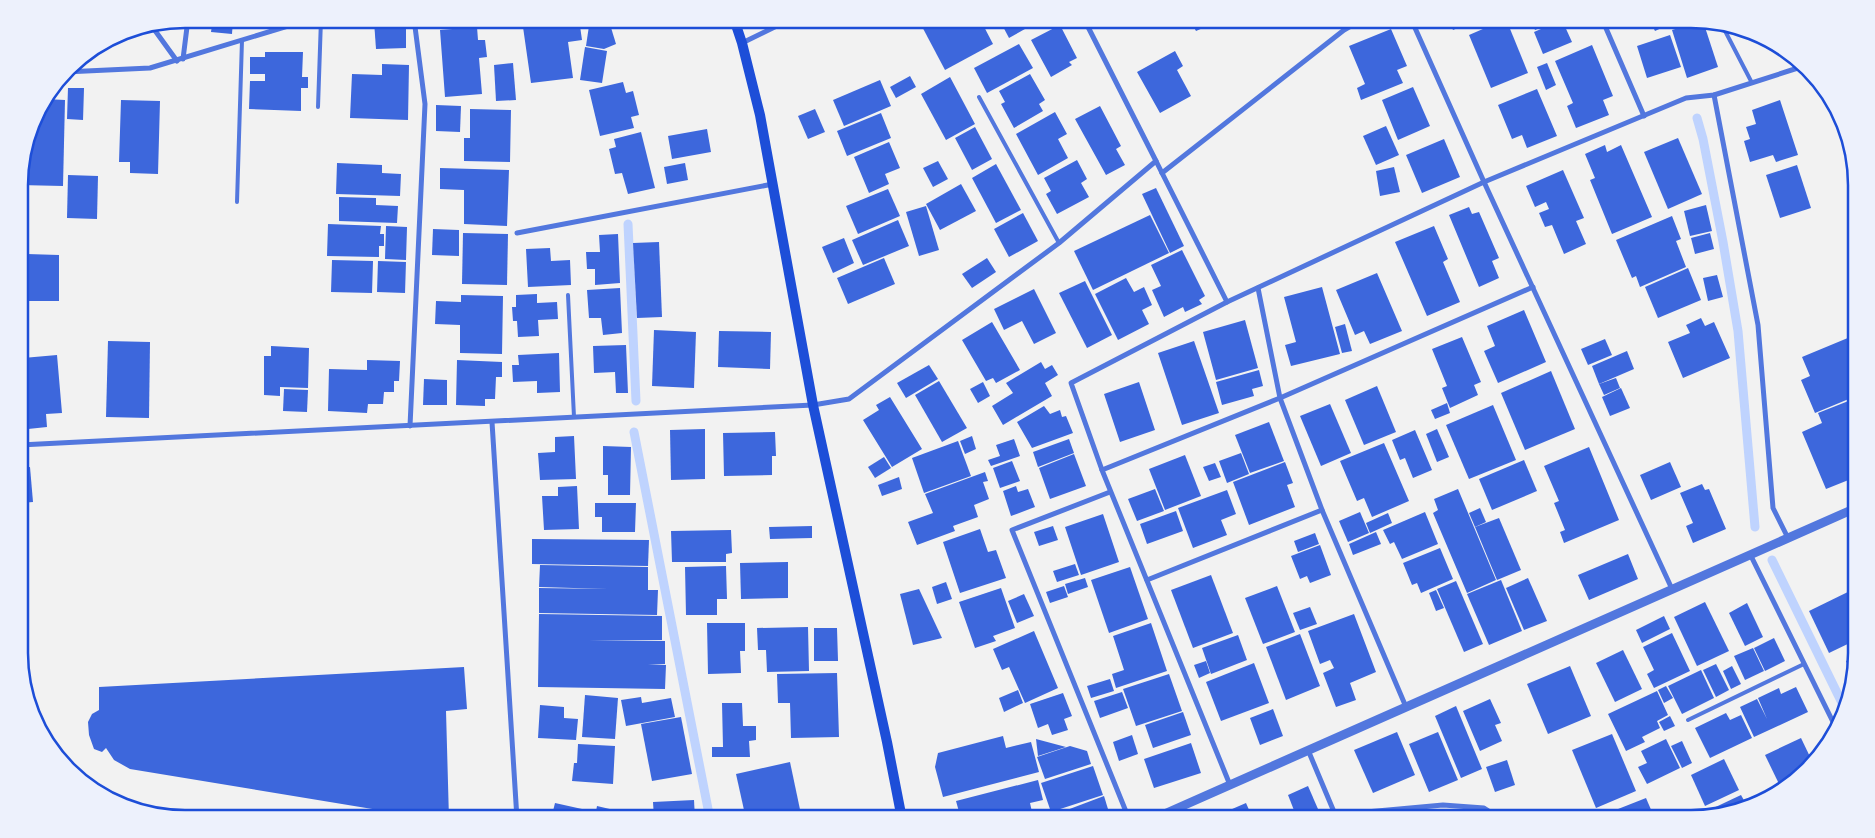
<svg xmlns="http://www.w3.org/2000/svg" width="1875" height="838" font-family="Helvetica,sans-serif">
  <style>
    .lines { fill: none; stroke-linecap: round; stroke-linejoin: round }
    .stream { stroke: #bfd3fe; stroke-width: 9 }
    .building { fill: #3d67dc }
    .path { stroke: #1d4ed8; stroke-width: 3 }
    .service { stroke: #5277de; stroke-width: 4 }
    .minor { stroke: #5277de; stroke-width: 5 }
    .tertiary { stroke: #5277de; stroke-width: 9 }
    .secondary { stroke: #1d4ed8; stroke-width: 10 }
    .rim { fill: none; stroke: #1d4ed8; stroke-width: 2.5 }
  </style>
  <rect width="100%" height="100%" fill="#f2f2f2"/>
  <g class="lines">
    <g class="stream">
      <polyline points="1697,118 1703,139 1723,242 1738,331 1755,527"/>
      <polyline points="628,224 636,401"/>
      <polyline points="634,432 710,819"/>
      <polyline points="1772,560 1845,709"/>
    </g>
  </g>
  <g class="building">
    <polygon points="213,19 233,20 232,34 211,32"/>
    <polygon points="532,19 579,19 582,40 568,42 573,78 531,83 522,20"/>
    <polygon points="590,19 609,21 616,44 604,49 586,46"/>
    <polygon points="918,19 980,19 993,44 945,70"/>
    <polygon points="999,19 1043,19 1009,38"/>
    <polygon points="1202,19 1209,19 1212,24 1196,31 1192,24"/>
    <polygon points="1315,19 1337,19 1320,28"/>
    <polygon points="1448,19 1479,19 1453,30"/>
    <polygon points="1506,19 1528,73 1491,88 1469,35"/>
    <polygon points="1530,19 1561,19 1535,30"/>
    <polygon points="1649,19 1681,19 1655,31"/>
    <polygon points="397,20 406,27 406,48 376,49 374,21"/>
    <polygon points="1562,20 1572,42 1543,54 1534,32"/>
    <polygon points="1701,21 1703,21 1718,67 1687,78 1672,30"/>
    <polygon points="1060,25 1077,58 1069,62 1072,65 1051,77 1031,40"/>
    <polygon points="477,27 478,40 485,40 487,57 479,58 482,94 445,97 440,30"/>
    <polygon points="1391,29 1407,66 1397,70 1403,83 1361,100 1357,88 1365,84 1349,46"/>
    <polygon points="1670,35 1681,67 1647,78 1637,46"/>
    <polygon points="1019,44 1033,68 987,93 974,68"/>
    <polygon points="1592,45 1613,96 1603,100 1609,115 1576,128 1567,106 1573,103 1555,61"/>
    <polygon points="585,47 607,51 602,83 580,80"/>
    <polygon points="1175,51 1183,66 1177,70 1191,96 1160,113 1137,72"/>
    <polygon points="265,52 303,52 302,77 308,77 308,88 301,88 301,111 249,109 250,81 265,81 265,74 250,74 250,57 265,57"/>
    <polygon points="513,63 516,100 496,101 494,65"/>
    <polygon points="1547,63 1556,85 1546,90 1537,67"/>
    <polygon points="382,64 409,65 408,120 350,118 352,74 382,75"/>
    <polygon points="1030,74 1045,100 1039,104 1043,111 1014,128 1001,104 1005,102 999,91"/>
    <polygon points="910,76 916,87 896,98 890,87"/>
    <polygon points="950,77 975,124 946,140 921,94"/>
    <polygon points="880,80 891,106 844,126 833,100"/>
    <polygon points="623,82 626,93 633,91 639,115 631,117 634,128 600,136 589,90"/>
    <polygon points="1413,87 1430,126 1398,140 1382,100"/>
    <polygon points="68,88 84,88 83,120 67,119"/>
    <polygon points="1537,89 1557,136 1527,148 1522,135 1512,139 1498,105"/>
    <polygon points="45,99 65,100 63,186 19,185 19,173 36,111"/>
    <polygon points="121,100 160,101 158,174 130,173 130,162 119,162"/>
    <polygon points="1780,100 1798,155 1776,162 1773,155 1750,162 1744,141 1750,139 1746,127 1756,124 1752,110"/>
    <polygon points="436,105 461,106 460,132 436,131"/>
    <polygon points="1100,106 1121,146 1116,149 1125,165 1106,175 1075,119"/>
    <polygon points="470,109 511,110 510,162 464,161 464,138 470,138"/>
    <polygon points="815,109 825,132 808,139 798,116"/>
    <polygon points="1055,112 1067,134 1058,139 1068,158 1038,175 1016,134"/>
    <polygon points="881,113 891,138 847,156 837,131"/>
    <polygon points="1386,126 1399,155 1376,165 1363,136"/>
    <polygon points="975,127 992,159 972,170 955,138"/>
    <polygon points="707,129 711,152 672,159 668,136"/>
    <polygon points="641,132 655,188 628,194 622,173 615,174 609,149 616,147 614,139"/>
    <polygon points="1678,138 1702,194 1668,209 1644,152"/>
    <polygon points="1444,139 1460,177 1422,193 1406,155"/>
    <polygon points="889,142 900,168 885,174 889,184 869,193 854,157"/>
    <polygon points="1605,145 1607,152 1621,145 1652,217 1612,234 1590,180 1595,178 1585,154"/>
    <polygon points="1077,160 1087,179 1081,183 1089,197 1057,214 1046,194 1051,191 1044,178"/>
    <polygon points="938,161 948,179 933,187 923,168"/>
    <polygon points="337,163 382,165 382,173 401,174 400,196 336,194"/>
    <polygon points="685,163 688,180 667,184 664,167"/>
    <polygon points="996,164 1021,210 996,223 972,178"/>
    <polygon points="1797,165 1811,208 1780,218 1766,175"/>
    <polygon points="1394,167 1400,192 1380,196 1376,171"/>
    <polygon points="440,168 509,170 507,226 464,224 464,190 440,189"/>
    <polygon points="1563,170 1584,218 1576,221 1586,244 1564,254 1552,225 1545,227 1539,213 1549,209 1546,202 1535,207 1526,186"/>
    <polygon points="68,175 98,176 97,219 67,218"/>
    <polygon points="961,184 976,211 940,230 926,204"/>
    <polygon points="1156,188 1184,246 1170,253 1142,194"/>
    <polygon points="888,189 900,216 858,234 846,206"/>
    <polygon points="339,197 376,198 376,205 398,206 397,223 339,221"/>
    <polygon points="1706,205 1712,231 1690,236 1684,211"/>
    <polygon points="926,206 939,250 919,256 906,212"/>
    <polygon points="1469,207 1472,214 1479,212 1499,258 1492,261 1499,278 1479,287 1449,215"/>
    <polygon points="1023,213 1038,241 1009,257 994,229"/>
    <polygon points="1150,215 1169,253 1093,290 1074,251"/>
    <polygon points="1672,216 1681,239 1676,241 1686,267 1640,287 1636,276 1632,278 1616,240"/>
    <polygon points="898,220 909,246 863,265 852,240"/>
    <polygon points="328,224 381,226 380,234 384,234 384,246 379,246 379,257 327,256"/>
    <polygon points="386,226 407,227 406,260 385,259"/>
    <polygon points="1434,226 1448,259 1443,262 1460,302 1427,316 1395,242"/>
    <polygon points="433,229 459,230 459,256 432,255"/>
    <polygon points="463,233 508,234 507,285 462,284"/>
    <polygon points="1710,233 1714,249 1695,254 1691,238"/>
    <polygon points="618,234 620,283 595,285 595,269 587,269 586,252 600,252 599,235"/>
    <polygon points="844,238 854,263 833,273 822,247"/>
    <polygon points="659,242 662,317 637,318 633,243"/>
    <polygon points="550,248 551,261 570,260 571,285 528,287 526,249"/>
    <polygon points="1182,250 1205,296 1199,300 1202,304 1185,312 1183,307 1164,317 1152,290 1161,286 1151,265"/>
    <polygon points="27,254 59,255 59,301 25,301"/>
    <polygon points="884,258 895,284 848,304 837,278"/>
    <polygon points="987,258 996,272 972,288 962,274"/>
    <polygon points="332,260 373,261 372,293 331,292"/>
    <polygon points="378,261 406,262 405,293 377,292"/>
    <polygon points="1688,268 1701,300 1658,318 1645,287"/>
    <polygon points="1377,273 1402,331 1370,344 1364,331 1355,335 1336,290"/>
    <polygon points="1717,275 1723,297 1708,301 1703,278"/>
    <polygon points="1126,278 1134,292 1144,287 1152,305 1142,310 1149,324 1118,340 1095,294"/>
    <polygon points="1085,281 1112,335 1087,348 1059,293"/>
    <polygon points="1322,287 1340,354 1291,366 1285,345 1296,342 1284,297"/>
    <polygon points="620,288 622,333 603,335 601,318 589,318 587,290"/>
    <polygon points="1034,289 1056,333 1034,344 1022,321 1004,330 994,309"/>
    <polygon points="537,294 537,303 557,302 558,319 538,320 539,336 518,337 517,321 513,321 512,307 516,307 516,295"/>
    <polygon points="461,295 503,296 502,354 460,353 460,325 435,324 436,301 461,302"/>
    <polygon points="1524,310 1546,362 1498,383 1484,351 1495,346 1487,326"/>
    <polygon points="1701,318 1705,326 1714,322 1730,358 1683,378 1668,342 1690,333 1686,325"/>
    <polygon points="1245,320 1258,368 1216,380 1203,332"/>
    <polygon points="992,322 1020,370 996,383 993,378 986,381 962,340"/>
    <polygon points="1345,324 1352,351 1342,353 1335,327"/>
    <polygon points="654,330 696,332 694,388 652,386"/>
    <polygon points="719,331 771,332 770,369 718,367"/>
    <polygon points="1855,335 1856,396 1815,413 1801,380 1810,376 1802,357"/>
    <polygon points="1462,337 1481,382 1474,385 1478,395 1450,408 1442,388 1447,386 1432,349"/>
    <polygon points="1605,339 1612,355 1588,365 1581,349"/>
    <polygon points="108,341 150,342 149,418 106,417"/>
    <polygon points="1194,341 1219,413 1182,425 1158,353"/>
    <polygon points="626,345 628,393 616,393 615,372 594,373 593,346"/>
    <polygon points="271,346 309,348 308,388 280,387 280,396 264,395 264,356 271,356"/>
    <polygon points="1627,351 1634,369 1599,384 1592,366"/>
    <polygon points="559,353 560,392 537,393 537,381 513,382 512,365 519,365 518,355"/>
    <polygon points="57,355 62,413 46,414 47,427 28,429 23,358"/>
    <polygon points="367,360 400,361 399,381 394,381 394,392 384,392 383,404 368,404 367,413 328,411 329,369 367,370"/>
    <polygon points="457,360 502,362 502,377 496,377 495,399 485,399 485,406 456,405"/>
    <polygon points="1041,362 1045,369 1052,365 1058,375 1045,383 1052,396 1003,425 992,406 1013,393 1006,383"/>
    <polygon points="929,365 938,379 906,398 897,383"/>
    <polygon points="1259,370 1263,386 1252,389 1254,396 1222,405 1216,382"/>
    <polygon points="1551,371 1575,429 1525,450 1501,393"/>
    <polygon points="1616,378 1620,388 1604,395 1599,384"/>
    <polygon points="424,379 447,380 447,405 423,405"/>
    <polygon points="939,381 967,428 942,442 915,395"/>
    <polygon points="983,382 990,396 978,403 970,389"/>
    <polygon points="1139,382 1155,430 1120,442 1104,394"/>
    <polygon points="1377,386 1396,432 1364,445 1345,400"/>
    <polygon points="1621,388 1630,408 1610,416 1602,397"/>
    <polygon points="284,389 308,390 307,412 283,411"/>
    <polygon points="890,397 922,449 892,467 863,420 879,410 876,405"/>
    <polygon points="1856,398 1856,477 1826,489 1802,432 1822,423 1818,413"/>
    <polygon points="1447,403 1450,413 1435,419 1431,410"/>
    <polygon points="1330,404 1351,453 1321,466 1300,416"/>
    <polygon points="1493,405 1516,460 1469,479 1446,425"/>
    <polygon points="1044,406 1050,414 1060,410 1062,417 1066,416 1073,433 1032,448 1017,422"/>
    <polygon points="1269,422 1284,461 1250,473 1235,435"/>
    <polygon points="705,429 705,479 671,480 670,430"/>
    <polygon points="1437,429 1449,457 1437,462 1426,434"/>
    <polygon points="1415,430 1432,470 1413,478 1405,458 1400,460 1392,440"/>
    <polygon points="775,432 776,456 772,456 772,475 724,476 723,433"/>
    <polygon points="574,436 576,479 540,480 538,453 555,452 555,437"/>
    <polygon points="972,436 976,449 965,454 960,441"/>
    <polygon points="1014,439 1020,456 991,466 988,460 1000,456 996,445"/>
    <polygon points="1069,439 1074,453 1038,467 1033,452"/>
    <polygon points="958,441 971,476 924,493 912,458"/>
    <polygon points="1384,443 1409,501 1372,517 1364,498 1357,501 1340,461"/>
    <polygon points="603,446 631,447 630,495 608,495 608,475 603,475"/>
    <polygon points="1589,447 1619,520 1564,543 1560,532 1565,530 1554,503 1559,501 1544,466"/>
    <polygon points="1241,453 1249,474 1227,483 1219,461"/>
    <polygon points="1074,454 1086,486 1050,499 1039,468"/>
    <polygon points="1185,455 1201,496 1165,510 1149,469"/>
    <polygon points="884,457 891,468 875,478 868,467"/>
    <polygon points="1524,460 1537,491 1492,510 1479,479"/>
    <polygon points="1012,461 1020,481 1000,488 993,468"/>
    <polygon points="1285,462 1293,483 1287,485 1295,507 1249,525 1233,482"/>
    <polygon points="1670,462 1681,487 1651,500 1640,475"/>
    <polygon points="1215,463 1221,477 1209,481 1203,467"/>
    <polygon points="30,467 33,502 20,503 20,468"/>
    <polygon points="985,472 988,481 983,482 989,499 974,505 978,517 953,526 955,531 917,545 908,522 933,513 925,494"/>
    <polygon points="899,477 902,489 882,496 878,485"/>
    <polygon points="1702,484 1705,490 1709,489 1726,529 1693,543 1686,526 1693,523 1680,493"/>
    <polygon points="577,486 579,529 544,530 542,496 558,496 558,487"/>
    <polygon points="1016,486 1018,492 1028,489 1035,507 1011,516 1003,491"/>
    <polygon points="1155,489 1164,511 1137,521 1128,499"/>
    <polygon points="1458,489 1496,580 1467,593 1433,513 1438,510 1434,499"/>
    <polygon points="1227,490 1236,514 1221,520 1227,535 1193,548 1178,508"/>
    <polygon points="595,503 636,503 635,532 602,532 602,517 595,517"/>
    <polygon points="1480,508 1486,522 1475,527 1469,513"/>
    <polygon points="1176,511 1183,531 1147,544 1140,524"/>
    <polygon points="1360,512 1369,533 1348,542 1339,521"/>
    <polygon points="1425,512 1438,544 1402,559 1394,542 1390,544 1383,530"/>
    <polygon points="1388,513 1392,523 1370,533 1366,523"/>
    <polygon points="1103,514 1119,562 1081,575 1065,527"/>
    <polygon points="1499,518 1521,570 1497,580 1475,527"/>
    <polygon points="812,526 812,538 770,539 769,527"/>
    <polygon points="1053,526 1058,540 1039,546 1034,532"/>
    <polygon points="980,529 988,552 996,550 1006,578 960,593 943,542"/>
    <polygon points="731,530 732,553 726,554 726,562 672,562 671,531"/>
    <polygon points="1376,532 1381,544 1353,555 1349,544"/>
    <polygon points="1315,533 1319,544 1298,552 1294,541"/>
    <polygon points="532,539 649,540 648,566 532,564"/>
    <polygon points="1320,545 1331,575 1310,583 1307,576 1300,579 1291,556"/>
    <polygon points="1440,548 1453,579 1421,593 1417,583 1412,585 1403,563"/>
    <polygon points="1628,554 1638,579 1589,600 1578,575"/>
    <polygon points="788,562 788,598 741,599 740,563"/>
    <polygon points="1075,564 1079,575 1057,582 1053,571"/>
    <polygon points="540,565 648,567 648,590 658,590 657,615 539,613 539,588 608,589 539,587"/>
    <polygon points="726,566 727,599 717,599 717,615 686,615 685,567"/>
    <polygon points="1130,567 1148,619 1109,633 1091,580"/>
    <polygon points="1211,575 1233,633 1193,648 1171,590"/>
    <polygon points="1085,578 1088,587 1068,594 1065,584"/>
    <polygon points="1528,578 1547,621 1524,630 1506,588"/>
    <polygon points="1501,580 1522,631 1489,645 1467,594"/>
    <polygon points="1456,581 1483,644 1464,652 1437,589"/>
    <polygon points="946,582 952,599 937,604 932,587"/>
    <polygon points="1064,586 1068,597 1050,603 1046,592"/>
    <polygon points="1277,586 1295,632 1263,644 1245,598"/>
    <polygon points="1001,588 1015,628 993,636 996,641 975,648 959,602"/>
    <polygon points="1856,588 1856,640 1829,653 1809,611"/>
    <polygon points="919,589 942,638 913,645 900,594"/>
    <polygon points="1436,590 1444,608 1436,611 1429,593"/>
    <polygon points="1024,594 1034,616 1017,623 1008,601"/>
    <polygon points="1705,602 1729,651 1697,666 1674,617"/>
    <polygon points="1747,603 1763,637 1745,646 1729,613"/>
    <polygon points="1310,607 1317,624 1300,630 1293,613"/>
    <polygon points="539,614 662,616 662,640 589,640 665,641 665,664 648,664 666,665 665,689 538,687"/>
    <polygon points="1354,614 1376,672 1350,683 1356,700 1336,707 1323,673 1334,668 1330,660 1320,664 1308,631"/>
    <polygon points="1664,616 1670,629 1642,643 1636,630"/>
    <polygon points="707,623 745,623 745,651 740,651 741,673 708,674"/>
    <polygon points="1151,623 1167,671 1116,688 1112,674 1124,670 1113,636"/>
    <polygon points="808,627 809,671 767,672 766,650 758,650 757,628"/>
    <polygon points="814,628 837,628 838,661 814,661"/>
    <polygon points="1034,631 1058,688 1025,703 1009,667 1002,670 993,649"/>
    <polygon points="1672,633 1690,671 1654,688 1647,674 1654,670 1643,647"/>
    <polygon points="1300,634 1320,686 1286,700 1266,647"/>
    <polygon points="1238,635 1247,660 1211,674 1202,648"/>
    <polygon points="1774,638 1785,661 1765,671 1754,648"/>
    <polygon points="1753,648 1764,671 1745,680 1734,656"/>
    <polygon points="1623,650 1642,689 1615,702 1596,663"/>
    <polygon points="1856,656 1852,674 1846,661"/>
    <polygon points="1206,661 1210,673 1199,678 1194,665"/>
    <polygon points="1254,663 1269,703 1221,721 1206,682"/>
    <polygon points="1716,664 1729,690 1716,697 1703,670"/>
    <polygon points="1570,666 1591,716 1548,734 1527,684"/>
    <polygon points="1732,666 1741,684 1731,689 1723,671"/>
    <polygon points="464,667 467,709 446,711 449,819 433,819 130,769 114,760 106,748 102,752 94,749 89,735 88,722 92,714 99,710 99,687"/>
    <polygon points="1701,670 1714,698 1682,714 1668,686"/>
    <polygon points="837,673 839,737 791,738 790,703 778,703 777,674"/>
    <polygon points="1169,674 1182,711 1136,726 1123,689"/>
    <polygon points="1110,679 1114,691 1091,698 1087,686"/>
    <polygon points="1666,686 1673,698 1664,703 1658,690"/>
    <polygon points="1796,687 1808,712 1754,737 1740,707 1757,699 1767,719 1758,698 1779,688 1781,694"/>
    <polygon points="1018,690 1023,703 1004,712 999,698"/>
    <polygon points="1657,691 1668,715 1657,721 1660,728 1642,737 1645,742 1626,751 1608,714"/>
    <polygon points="1122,692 1128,708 1100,718 1094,701"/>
    <polygon points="1063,693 1072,716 1064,719 1068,730 1052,735 1048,724 1038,728 1030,704"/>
    <polygon points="585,695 618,698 615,739 582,737"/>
    <polygon points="641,697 642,703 671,698 675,717 626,726 621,700"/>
    <polygon points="1490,699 1501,723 1495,725 1502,741 1480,751 1463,711"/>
    <polygon points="722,703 742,703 743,726 756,726 756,740 749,741 750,757 712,757 712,747 723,747"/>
    <polygon points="540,705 564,707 564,718 578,719 576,740 538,738"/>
    <polygon points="1456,706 1482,769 1461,778 1435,716"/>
    <polygon points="1273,709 1283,736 1260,745 1250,718"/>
    <polygon points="1183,712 1191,735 1153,748 1145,725"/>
    <polygon points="1726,713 1730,720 1741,715 1752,738 1710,758 1695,728"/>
    <polygon points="1670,716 1675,726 1664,731 1659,722"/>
    <polygon points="681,717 692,774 652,781 641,724"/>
    <polygon points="1397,732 1415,775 1373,793 1354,750"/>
    <polygon points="1438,732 1458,780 1429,792 1409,744"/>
    <polygon points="1612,734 1636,791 1596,808 1572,750"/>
    <polygon points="1132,735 1138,754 1119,761 1113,742"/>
    <polygon points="1003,736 1006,748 1031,742 1039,772 943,797 935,767 938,753"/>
    <polygon points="1801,738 1813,763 1792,783 1781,788 1765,755"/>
    <polygon points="1036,739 1066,747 1038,756"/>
    <polygon points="1666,739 1680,768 1647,784 1638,767 1647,763 1641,751"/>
    <polygon points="1682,741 1692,763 1682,768 1671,746"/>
    <polygon points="1191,743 1201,773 1154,788 1144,759"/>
    <polygon points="578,744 615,746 613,784 572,781 574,763 577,763"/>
    <polygon points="1070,746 1087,751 1091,764 1045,779 1037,757"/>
    <polygon points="1724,759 1739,790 1705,806 1691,775"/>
    <polygon points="1507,760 1515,785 1495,792 1486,767"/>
    <polygon points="790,762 802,819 746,819 736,774"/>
    <polygon points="1093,766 1103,795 1051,812 1041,783"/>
    <polygon points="1038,780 1043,800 1030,803 1032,812 1004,819 961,819 956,801"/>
    <polygon points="1308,786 1318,809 1297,818 1288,795"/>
    <polygon points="1741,795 1746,804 1707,817 1705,812"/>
    <polygon points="1104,796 1108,809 1105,817 1101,819 1053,819 1051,816"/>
    <polygon points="1646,798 1655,819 1617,819 1613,811"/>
    <polygon points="694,800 695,819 654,819 653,802"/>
    <polygon points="555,803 582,809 580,819 551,819"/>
    <polygon points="1246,803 1253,819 1209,819"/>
    <polygon points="597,806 614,810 611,819 595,817"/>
  </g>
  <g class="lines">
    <polyline class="path" points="1811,83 1818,81"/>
    <g class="service">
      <polyline points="1722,25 1752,83"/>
      <polyline points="979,97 1059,243"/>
      <polyline points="318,107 321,19"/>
      <polyline points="237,202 242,40"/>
      <polyline points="568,295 574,417"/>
      <polyline points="1688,720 1804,664"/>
    </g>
    <g class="minor">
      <polyline points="1084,19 1156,161"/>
      <polyline points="1411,19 1484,182 1672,589"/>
      <polyline points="1602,19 1644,116"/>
      <polyline points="151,25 177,61"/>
      <polyline points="742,43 791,19"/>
      <polyline points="183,59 188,19"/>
      <polyline points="65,72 150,68 311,19"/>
      <polyline points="1714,95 1758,325 1773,508 1788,538"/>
      <polyline points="1162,173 1344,30 1363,19"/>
      <polyline points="517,233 773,184"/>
      <polyline points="1258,288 1280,398 1322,510 1406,707"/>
      <polyline points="492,422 517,819"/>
      <polyline points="410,426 425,104 414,19"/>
      <polyline points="20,445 813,405 849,399 1059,243 1156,161 1227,302 1484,182 1686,98 1714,95 1801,67"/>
      <polyline points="1102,470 1071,383 1227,302"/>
      <polyline points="1110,492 1012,530 1129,819"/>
      <polyline points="1750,554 1837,730"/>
      <polyline points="1147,580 1322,510"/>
      <polyline points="1308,750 1337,819"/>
      <polyline points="1230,785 1102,470 1280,398 1533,287"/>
      <polyline points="1334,819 1366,812 1443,805 1484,808 1501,819"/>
    </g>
    <polyline class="tertiary" points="1153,819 1856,508"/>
    <polyline class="secondary" points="734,19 742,43 760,115 813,405 887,742 902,819"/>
  </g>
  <path d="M0 0H1875V838H0ZM185 28H1691A157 157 0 0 1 1848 185V653A157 157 0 0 1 1691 810H185A157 157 0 0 1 28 653V185A157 157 0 0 1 185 28Z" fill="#edf1fc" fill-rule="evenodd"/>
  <path class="rim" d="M185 28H1691A157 157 0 0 1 1848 185V653A157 157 0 0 1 1691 810H185A157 157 0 0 1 28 653V185A157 157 0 0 1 185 28Z"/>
</svg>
